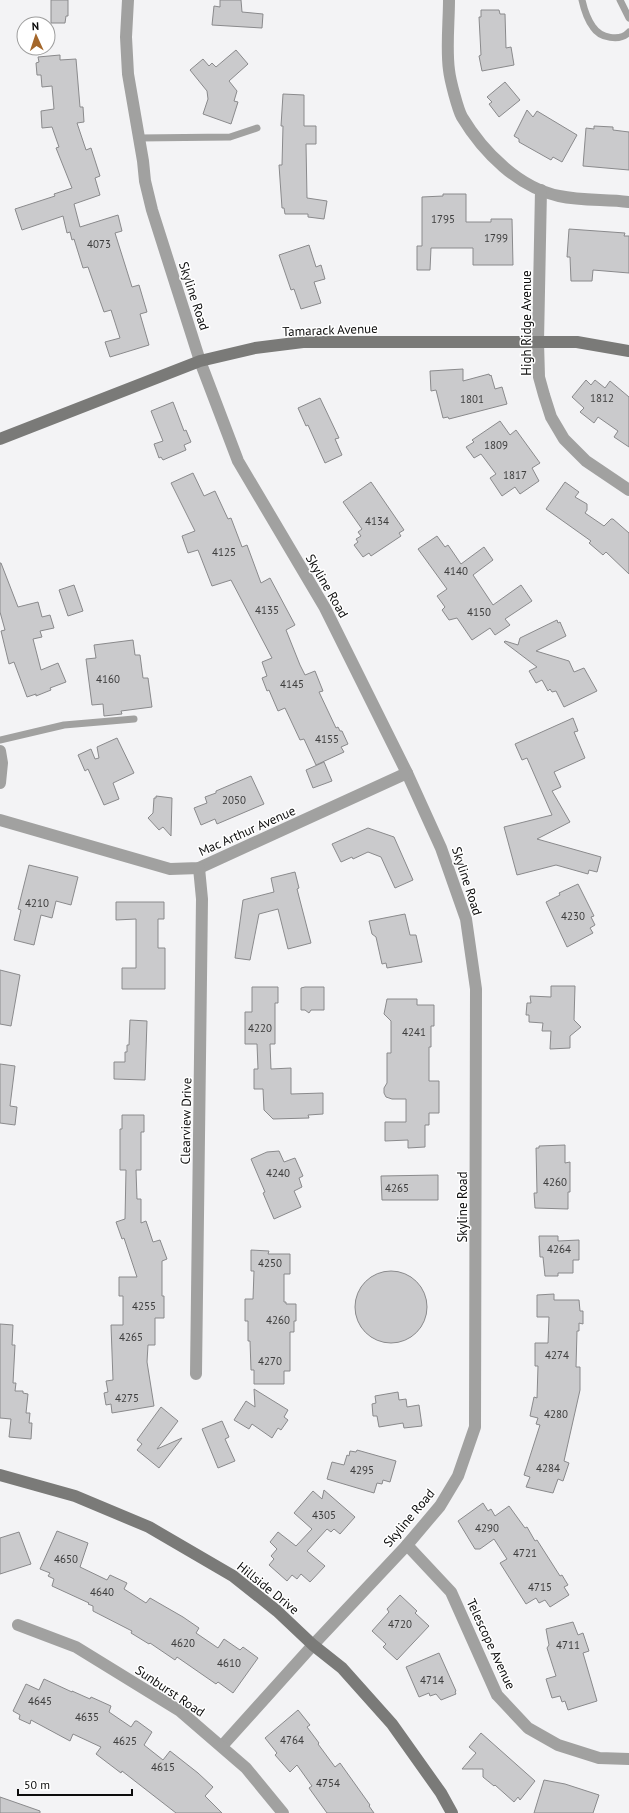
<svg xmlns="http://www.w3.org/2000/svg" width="629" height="1813" font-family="'PT Sans',sans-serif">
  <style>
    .building { fill: #cacacc; stroke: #8a8a8c }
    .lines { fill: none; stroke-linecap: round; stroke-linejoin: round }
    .lane { stroke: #a1a1a0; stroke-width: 7 }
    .street { stroke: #a1a1a0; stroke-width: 12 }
    .secondary { stroke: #7a7a78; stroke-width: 12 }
    .labels { text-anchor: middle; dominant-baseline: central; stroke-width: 3; stroke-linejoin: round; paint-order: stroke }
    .number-label { font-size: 11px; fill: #3c3c3c }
    .street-label { font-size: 13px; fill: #0c0c0c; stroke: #fff }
  </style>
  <rect width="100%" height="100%" fill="#f3f3f5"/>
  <g class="building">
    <polygon points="51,0 68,0 68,16 66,16 65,23 51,23"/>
    <polygon points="220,0 241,0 242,12 263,14 262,28 212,25 214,6 220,7"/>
    <polygon points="481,10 499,10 500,14 505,14 506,48 511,47 514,65 482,71 479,56 481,55 479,17 481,17"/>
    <polygon points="236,50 248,64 229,81 237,91 234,101 238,102 231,124 203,114 208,99 207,91 190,70 203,59 209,66 212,63 216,67"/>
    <polygon points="60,55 60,60 76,59 80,107 83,107 84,122 77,123 86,150 91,148 100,176 95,178 100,195 74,204 80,227 118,215 122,231 115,233 132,287 139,285 147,312 140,314 149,345 110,357 105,342 120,338 111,310 104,312 88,267 83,268 74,239 72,240 70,232 67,233 63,216 22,230 15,209 55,196 54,194 72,188 56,148 59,147 52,127 42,128 41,111 54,109 52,86 42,87 41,75 37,75 36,63 39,62 38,57"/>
    <polygon points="505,82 520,100 499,117 489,104 492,102 487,97"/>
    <polygon points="283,94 304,95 304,126 316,126 316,144 306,144 307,198 327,201 324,219 308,217 308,214 285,214 284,208 282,208 279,165 282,165 283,126 281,126"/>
    <polygon points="527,110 533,117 537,111 577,135 562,162 553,157 551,160 519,142 519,139 514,136"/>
    <polygon points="594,126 613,127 613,130 629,132 629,170 583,166 586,128 594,129"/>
    <polygon points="443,194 466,194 466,222 491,222 491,219 512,219 513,265 473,265 473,248 431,248 430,270 417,270 417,246 422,246 422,197 443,196"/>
    <polygon points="569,229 625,233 624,236 629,236 629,273 593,270 592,281 571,281 570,257 567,257"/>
    <polygon points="309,245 316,267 321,265 325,279 314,282 321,303 301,309 294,289 291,290 279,255"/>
    <polygon points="463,369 463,381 489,374 490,376 491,375 495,389 502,387 507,404 449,419 448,417 443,418 436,390 431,391 430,371"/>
    <polygon points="586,380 591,385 595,380 605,388 610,381 629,397 629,447 614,437 618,431 598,417 594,423 580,412 584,408 572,397"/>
    <polygon points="320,398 339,438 335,439 342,455 325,463 308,425 306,426 298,408"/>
    <polygon points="173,402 184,431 186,430 191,442 184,445 186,450 163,460 161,457 159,458 154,444 163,441 151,411"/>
    <polygon points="500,421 510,435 516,430 540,463 532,468 539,481 520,494 515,487 502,496 490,478 496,474 481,454 474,458 466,447 474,442 472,440"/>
    <polygon points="193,473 204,496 215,491 228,519 231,518 242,547 247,545 261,583 270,578 295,625 286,630 300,665 305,675 315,671 323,691 319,692 336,728 338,727 340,731 342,731 348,744 341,747 344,752 316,765 304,739 300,740 285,708 278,711 269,690 267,691 262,678 267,676 262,662 272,658 231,580 212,586 198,550 188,553 182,536 195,531 171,483"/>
    <polygon points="371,482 404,530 399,533 401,536 371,556 369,553 363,557 354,545 358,542 356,539 361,536 358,532 362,529 343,502"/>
    <polygon points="565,482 579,492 575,497 587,504 587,510 585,513 604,526 611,519 613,519 629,533 629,574 606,552 603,555 589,543 591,541 546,509"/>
    <polygon points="437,536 445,547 448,545 461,564 484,547 493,560 473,575 493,605 521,585 532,601 505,619 510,625 495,635 490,628 472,640 457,618 449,620 442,610 445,607 437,596 447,589 418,549"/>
    <polygon points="0,563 1,563 18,607 38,602 42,617 50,615 54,628 40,631 42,637 33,639 41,670 58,663 66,682 50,688 51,690 36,696 36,694 27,697 14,662 9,664 1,631 5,630 0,612"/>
    <polygon points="74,585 83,611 68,616 59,590"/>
    <polygon points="557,620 558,623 560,622 566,636 536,651 569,661 574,672 584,668 597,691 564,707 556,691 552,692 550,689 548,691 542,680 536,683 529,671 537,667 504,642 505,641 518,645 520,638"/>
    <polygon points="133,640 135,655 140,655 143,678 148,678 152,707 121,711 122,714 104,716 103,704 92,705 86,659 96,658 94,645"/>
    <polygon points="573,718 578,731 574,732 585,758 554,772 561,787 552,791 570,822 537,839 601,857 597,872 589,870 588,874 556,865 517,875 504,827 552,815 527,758 522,760 515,744"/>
    <polygon points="117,738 134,773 113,783 119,799 104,805 88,769 85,771 78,755 91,749 95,759 99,758 97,747"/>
    <polygon points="324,762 332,781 313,788 306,770"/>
    <polygon points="251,776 264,804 217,824 215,819 201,825 194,808 207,803 205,797 216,793 216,791"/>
    <polygon points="156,796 172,798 171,836 163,827 159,830 148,818 153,813 154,798 156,798"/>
    <polygon points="368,828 394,837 413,880 395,888 381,857 368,852 353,859 352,857 341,862 332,844"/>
    <polygon points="29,865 78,877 71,905 56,901 52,918 41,915 34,945 14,940 21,910 18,909"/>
    <polygon points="295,872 299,888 297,889 311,943 288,949 278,909 259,914 250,960 235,958 243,900 274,892 271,878"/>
    <polygon points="578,884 594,916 591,917 595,925 590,928 593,933 567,947 546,902 560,895 559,893"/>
    <polygon points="116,902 164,902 164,919 158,919 158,948 165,948 165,989 122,989 122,968 136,968 136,919 116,920"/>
    <polygon points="405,914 410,935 416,935 422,962 387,968 386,963 382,964 376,937 372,934 369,921"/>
    <polygon points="0,970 20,975 11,1026 0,1024"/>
    <polygon points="551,986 575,986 574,1020 581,1027 570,1036 570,1048 550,1049 551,1031 542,1031 543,1023 529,1022 529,1015 526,1015 527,1003 531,1003 530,996 551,997"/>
    <polygon points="252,987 278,987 278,1003 275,1003 275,1044 270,1044 271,1069 291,1068 291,1094 323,1093 323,1114 308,1115 309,1118 273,1119 264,1110 263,1089 254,1089 254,1069 258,1069 257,1044 245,1044 245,1012 252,1012"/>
    <polygon points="305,987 324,987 324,1010 311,1010 309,1013 305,1010 301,1010 301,988"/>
    <polygon points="387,999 417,999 417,1005 434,1005 434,1026 431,1026 431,1047 429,1047 429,1081 439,1081 439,1113 429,1113 429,1125 425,1125 425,1147 408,1148 408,1140 385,1141 385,1122 406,1122 406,1099 392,1099 386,1097 384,1093 384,1088 387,1083 387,1053 391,1053 391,1021 384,1014"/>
    <polygon points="130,1020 147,1021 145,1080 114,1079 114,1062 125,1062 125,1052 127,1052 127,1045 129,1045"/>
    <polygon points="0,1064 15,1066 10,1106 17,1107 15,1125 0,1123"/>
    <polygon points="122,1115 144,1115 144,1132 141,1132 141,1170 136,1170 137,1199 141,1199 141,1223 146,1221 153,1242 160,1240 167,1259 162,1261 162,1296 164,1296 164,1318 155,1318 155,1345 148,1345 147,1362 154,1406 112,1413 111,1404 106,1405 104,1393 108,1392 106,1381 113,1380 111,1325 123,1325 123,1296 119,1296 119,1277 137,1277 124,1238 122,1239 116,1222 125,1219 126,1170 120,1170 120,1129 122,1129"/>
    <polygon points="565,1145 565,1163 570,1162 570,1192 568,1192 568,1209 535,1208 534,1193 537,1193 536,1148 539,1148 539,1146"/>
    <polygon points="279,1151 284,1162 295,1158 303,1176 299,1178 302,1187 294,1191 301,1207 274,1219 263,1193 265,1192 251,1159 267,1152"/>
    <polygon points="438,1175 438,1200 382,1200 381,1176"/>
    <polygon points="539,1236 558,1236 558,1241 579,1240 579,1260 573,1260 573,1273 558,1273 558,1276 545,1276 543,1257 540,1257"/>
    <polygon points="251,1250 269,1251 268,1254 290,1254 290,1274 284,1274 284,1302 286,1302 286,1304 296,1304 296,1321 294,1321 294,1332 290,1332 290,1371 284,1371 284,1384 254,1384 254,1370 251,1370 250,1341 248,1341 248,1321 245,1321 245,1299 253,1299 254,1271 251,1271"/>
    <circle cx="391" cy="1307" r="36"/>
    <polygon points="554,1294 554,1300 579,1300 580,1311 583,1311 583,1324 579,1323 579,1331 577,1331 576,1367 580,1367 580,1390 564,1461 569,1463 563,1481 558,1479 553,1493 526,1487 530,1477 524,1475 540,1425 536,1424 538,1418 530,1416 534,1397 537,1398 538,1366 535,1366 535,1343 548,1343 549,1317 537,1317 537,1295"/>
    <polygon points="0,1324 13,1325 12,1345 15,1345 13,1383 16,1383 15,1391 23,1391 23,1393 28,1394 26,1413 30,1413 29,1423 32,1423 31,1439 9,1437 11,1419 0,1418"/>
    <polygon points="254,1389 288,1410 284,1417 288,1420 281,1430 278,1428 272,1438 252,1424 249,1429 234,1420 246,1401 255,1407"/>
    <polygon points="398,1392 399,1400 406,1399 407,1407 419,1405 422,1426 404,1428 403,1423 379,1427 377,1416 373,1416 372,1404 376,1403 375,1396"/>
    <polygon points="161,1407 178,1421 157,1449 182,1438 159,1468 137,1450 142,1444 137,1440"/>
    <polygon points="222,1421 229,1437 225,1439 235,1461 218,1468 202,1429"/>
    <polygon points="357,1450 396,1461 390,1482 383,1480 382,1484 377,1483 374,1493 327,1479 332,1462 344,1465 347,1455 349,1456 350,1451 356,1452"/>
    <polygon points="324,1490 355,1517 340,1534 334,1529 331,1532 327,1529 307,1551 325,1566 310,1582 301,1574 297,1579 292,1575 287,1581 269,1565 274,1559 271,1556 277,1549 270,1542 278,1532 296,1546 312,1529 294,1513 313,1491 322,1499"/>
    <polygon points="483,1503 488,1511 491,1509 495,1516 509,1506 525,1528 527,1527 535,1541 537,1540 560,1576 562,1575 568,1585 564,1587 569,1595 550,1607 545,1600 539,1603 536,1598 526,1604 500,1563 507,1559 494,1539 480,1549 475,1549 458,1521"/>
    <polygon points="57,1531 88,1543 80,1567 107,1580 110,1575 127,1583 124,1589 146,1603 150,1598 183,1617 199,1628 196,1633 218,1648 224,1639 240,1650 243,1647 258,1658 233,1693 218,1682 216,1684 177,1657 175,1660 150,1643 149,1644 131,1633 132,1631 93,1611 93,1606 88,1604 89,1603 52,1586 54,1579 48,1576 50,1573 40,1569"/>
    <polygon points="19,1532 31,1564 0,1574 0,1538"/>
    <polygon points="400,1595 417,1611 415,1613 429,1626 397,1660 383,1647 386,1644 372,1631 389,1612 387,1609"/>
    <polygon points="573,1622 578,1635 583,1633 589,1651 583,1653 597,1701 568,1710 565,1701 562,1702 560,1696 552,1698 546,1679 556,1676 547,1648 549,1645 546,1629"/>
    <polygon points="439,1653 456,1691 455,1692 456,1694 441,1700 436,1694 430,1696 429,1693 419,1697 406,1667"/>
    <polygon points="44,1679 72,1692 72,1691 90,1699 91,1697 111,1706 109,1712 131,1727 135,1721 137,1721 152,1732 144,1745 163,1760 170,1751 198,1773 213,1787 205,1796 222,1813 176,1813 122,1771 121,1773 96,1754 101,1747 73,1734 70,1741 31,1720 30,1724 19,1719 20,1715 13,1711 26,1684 39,1690"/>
    <polygon points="298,1710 310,1725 307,1727 319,1743 318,1744 335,1767 340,1763 370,1805 369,1806 374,1813 327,1813 309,1788 312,1786 297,1765 290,1772 275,1755 277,1753 265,1738"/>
    <polygon points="481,1733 535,1781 520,1800 518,1797 514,1802 495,1785 494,1786 483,1777 483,1769 462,1769 476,1753 469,1747"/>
    <polygon points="544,1780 565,1784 599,1795 593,1813 534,1813"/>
    <polygon points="0,1797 40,1811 40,1813 0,1813"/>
  </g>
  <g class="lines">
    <g class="lane">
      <path d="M 582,0 C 584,9 587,19 593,27 C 600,38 620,42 629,32"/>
      <polyline points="620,0 629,18"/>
      <polyline points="139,138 230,137 257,128"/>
      <polyline points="0,740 64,725 134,719"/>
    </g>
    <g class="street">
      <polyline points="128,0 126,37 128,74 143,161 145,181 152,210 200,361 238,461 325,608 407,773 441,848 466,919 476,989 475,1427 458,1476 440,1506 407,1545 313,1645 222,1746"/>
      <path d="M 449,0 C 449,22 446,49 449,70 C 450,80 458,110 462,117 C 483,152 519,188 559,196 C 583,201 606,199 629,202"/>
      <polyline points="541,190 538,342 539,377 544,395 551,417 564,439 586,461 629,490"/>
      <polyline points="0,751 2,763 0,783"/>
      <polyline points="0,820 170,869 199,868 407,773"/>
      <polyline points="196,1374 202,899 199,868"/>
      <polyline points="407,1545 451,1592 497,1695 528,1728 558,1745 599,1758 629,1759"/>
      <polyline points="18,1625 76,1647 180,1711 246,1768 283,1813"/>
    </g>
    <g class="secondary">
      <polyline points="0,439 200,361 255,348 303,342 577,342 629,351"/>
      <polyline points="0,1475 75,1496 149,1527 233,1576 277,1611 313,1645 342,1668 392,1724 441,1793 452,1813"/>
    </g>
  </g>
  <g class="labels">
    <g class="number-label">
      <text x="443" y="219">1795</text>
      <text x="496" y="238">1799</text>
      <text x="99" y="244">4073</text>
      <text x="602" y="398">1812</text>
      <text x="472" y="399">1801</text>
      <text x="496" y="445">1809</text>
      <text x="515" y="475">1817</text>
      <text x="377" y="521">4134</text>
      <text x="224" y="552">4125</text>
      <text x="456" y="571">4140</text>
      <text x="267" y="610">4135</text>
      <text x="479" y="612">4150</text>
      <text x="108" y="679">4160</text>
      <text x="292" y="684">4145</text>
      <text x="327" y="739">4155</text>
      <text x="234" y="800">2050</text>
      <text x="37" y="903">4210</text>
      <text x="573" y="916">4230</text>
      <text x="260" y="1028">4220</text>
      <text x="414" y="1032">4241</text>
      <text x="278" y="1173">4240</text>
      <text x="555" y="1182">4260</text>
      <text x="397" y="1188">4265</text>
      <text x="559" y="1249">4264</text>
      <text x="270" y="1263">4250</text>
      <text x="144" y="1306">4255</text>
      <text x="278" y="1320">4260</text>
      <text x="131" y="1337">4265</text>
      <text x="557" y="1355">4274</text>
      <text x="270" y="1361">4270</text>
      <text x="127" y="1398">4275</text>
      <text x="556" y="1414">4280</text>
      <text x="548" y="1468">4284</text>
      <text x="362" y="1470">4295</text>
      <text x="324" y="1515">4305</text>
      <text x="487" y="1528">4290</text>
      <text x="525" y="1553">4721</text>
      <text x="66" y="1559">4650</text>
      <text x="540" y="1587">4715</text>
      <text x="102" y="1592">4640</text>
      <text x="400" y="1624">4720</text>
      <text x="183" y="1643">4620</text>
      <text x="568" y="1645">4711</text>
      <text x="229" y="1663">4610</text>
      <text x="432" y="1680">4714</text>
      <text x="40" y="1701">4645</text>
      <text x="87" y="1717">4635</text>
      <text x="292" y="1740">4764</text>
      <text x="125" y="1741">4625</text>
      <text x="163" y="1767">4615</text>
      <text x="328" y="1783">4754</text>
    </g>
    <g class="street-label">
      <text transform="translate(194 296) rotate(72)">Skyline Road</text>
      <text transform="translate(526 323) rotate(-90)">High Ridge Avenue</text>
      <text transform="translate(330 330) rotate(-2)">Tamarack Avenue</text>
      <text transform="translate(327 586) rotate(60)">Skyline Road</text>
      <text transform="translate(247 831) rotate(-24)">Mac Arthur Avenue</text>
      <text transform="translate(467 881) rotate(72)">Skyline Road</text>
      <text transform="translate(186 1121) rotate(-89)">Clearview Drive</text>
      <text transform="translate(462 1207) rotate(-90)">Skyline Road</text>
      <text transform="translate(409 1518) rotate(-50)">Skyline Road</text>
      <text transform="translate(268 1588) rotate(39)">Hillside Drive</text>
      <text transform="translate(491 1644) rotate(65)">Telescope Avenue</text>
      <text transform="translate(170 1691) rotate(34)">Sunburst Road</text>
    </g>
  </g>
  <g transform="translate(36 36) rotate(357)"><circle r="19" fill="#ffffff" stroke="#9e9e9e"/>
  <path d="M0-3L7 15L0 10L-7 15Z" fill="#a4672b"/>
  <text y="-6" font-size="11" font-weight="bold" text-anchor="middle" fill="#0c0c0c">N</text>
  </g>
  <path d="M18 1789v6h114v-6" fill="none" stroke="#0c0c0c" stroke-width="2"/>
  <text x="24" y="1789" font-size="12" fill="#0c0c0c" stroke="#ffffff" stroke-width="3" paint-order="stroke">50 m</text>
</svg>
